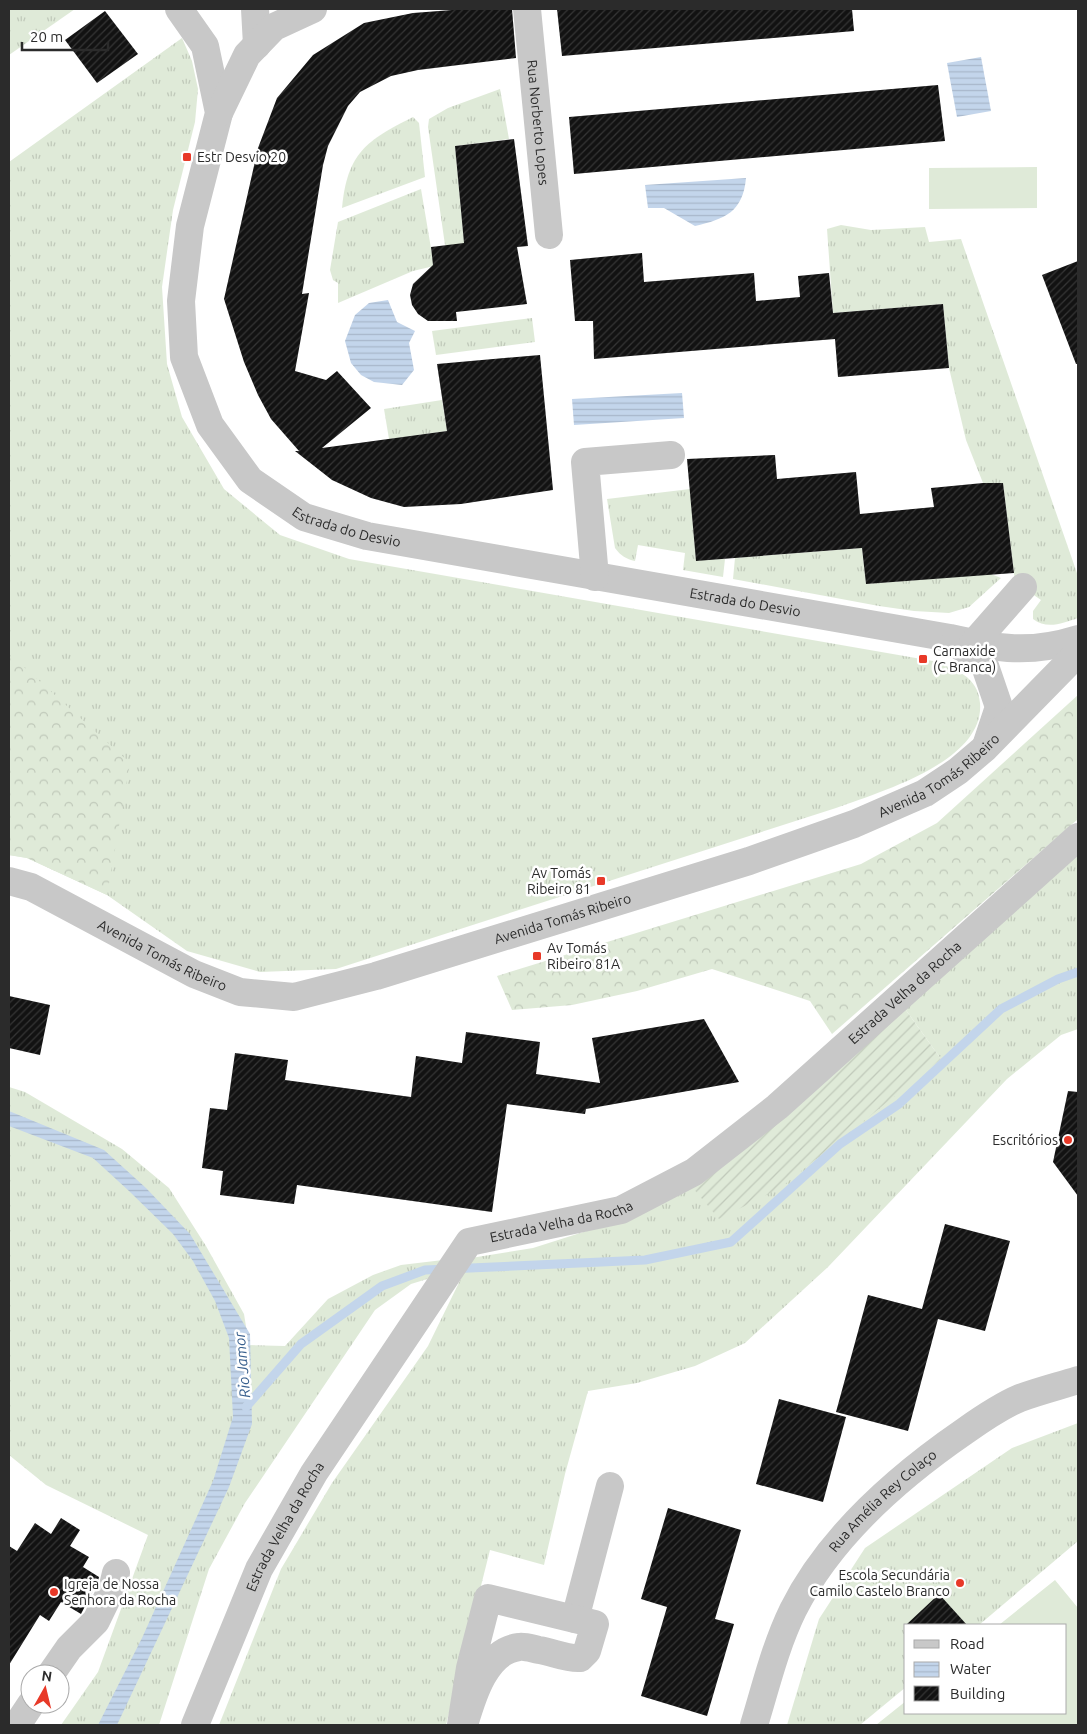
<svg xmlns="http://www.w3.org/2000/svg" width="1087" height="1734" font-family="Ubuntu,sans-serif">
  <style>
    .grass { fill: url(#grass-tufts) }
    .forest { fill: url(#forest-crowns) }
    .garden { fill: url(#garden-furrows) }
    .pitch { fill: #dfead8 }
    .water { fill: url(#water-rules) }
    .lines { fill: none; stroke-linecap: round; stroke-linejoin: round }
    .stream { stroke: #c3d5eb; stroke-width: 9 }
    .building { fill: url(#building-hatch) }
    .minor { stroke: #c8c8c8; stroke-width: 28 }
    .poi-dot { fill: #e83928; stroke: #fff; stroke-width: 2 }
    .labels { text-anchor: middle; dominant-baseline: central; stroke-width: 5; stroke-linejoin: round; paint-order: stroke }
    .street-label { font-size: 14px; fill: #2b2b2b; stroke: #fff }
    .poi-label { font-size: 14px; fill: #2b2b2b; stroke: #fff; text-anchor: start }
    .water-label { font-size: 15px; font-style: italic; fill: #39608e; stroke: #fff }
  </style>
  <defs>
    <pattern id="grass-tufts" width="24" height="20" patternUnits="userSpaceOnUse" patternTransform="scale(1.25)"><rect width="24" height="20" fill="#dfead8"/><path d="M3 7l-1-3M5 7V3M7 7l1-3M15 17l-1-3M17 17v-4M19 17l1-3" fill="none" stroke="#c0c9ba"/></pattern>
    <pattern id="forest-crowns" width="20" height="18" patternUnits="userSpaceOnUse" patternTransform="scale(1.25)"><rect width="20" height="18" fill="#dfead8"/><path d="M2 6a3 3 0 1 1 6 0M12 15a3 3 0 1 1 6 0" fill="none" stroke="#c0c9ba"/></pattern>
    <pattern id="garden-furrows" width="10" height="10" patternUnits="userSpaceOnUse" patternTransform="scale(1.25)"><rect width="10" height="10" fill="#dfead8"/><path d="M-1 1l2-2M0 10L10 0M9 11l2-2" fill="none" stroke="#c0c9ba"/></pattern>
    <pattern id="water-rules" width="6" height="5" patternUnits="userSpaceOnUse" patternTransform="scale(1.25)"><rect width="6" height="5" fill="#c3d5eb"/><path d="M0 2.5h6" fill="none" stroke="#a8b7ca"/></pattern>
    <pattern id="building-hatch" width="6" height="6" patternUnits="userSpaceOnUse" patternTransform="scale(1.25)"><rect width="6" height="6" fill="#121212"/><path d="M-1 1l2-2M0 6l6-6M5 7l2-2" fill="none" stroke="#353535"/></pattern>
  </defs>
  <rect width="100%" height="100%" fill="#fff"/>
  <g class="grass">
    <polygon points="9,9 75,9 9,55"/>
    <path d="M 182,38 L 192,61 L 198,89 L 195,122 L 173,210 L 162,287 L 167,364 L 182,417 L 224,489 L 280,535 L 349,559 L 933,661 C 955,669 978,676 980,703 C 985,762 879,792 836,808 L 336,969 L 260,972 L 187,951 L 107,895 L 27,858 L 9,855 L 9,162 Z"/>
    <polygon points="500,89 509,139 455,146 465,252 445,245 428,127 429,119 448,108"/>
    <path d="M 413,117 L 419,123 L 425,177 L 342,208 C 347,153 367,140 413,117 Z"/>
    <polygon points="421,189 434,266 413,271 338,303 338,283 333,280 330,270 338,222"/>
    <path d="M 841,225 L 871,230 L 925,227 L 929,242 L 961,239 L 1078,576 L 1078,618 C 1063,623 1047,630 1033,619 L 1033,611 L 1041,600 L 1015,582 L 1003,483 L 983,483 L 966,440 L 949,368 L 943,304 L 833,313 L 827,229 Z"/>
    <polygon points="532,318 535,342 436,355 432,331"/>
    <polygon points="442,400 447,431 389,439 384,409"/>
    <path d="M 690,489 L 696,560 L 725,559 L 723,577 L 683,570 L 685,553 L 638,545 L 635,561 C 626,559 621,556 615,548 L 607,499 Z"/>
    <polygon points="862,548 866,584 991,574 1001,578 969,607 949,613 914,611 879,606 733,579 735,558"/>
    <polygon points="1078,852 1078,1029 1061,1035 1007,1079 828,1267 745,1343 695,1366 637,1383 588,1391 565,1474 544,1565 490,1550 446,1725 219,1725 281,1569 332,1483 428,1346 471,1258 533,1248 643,1213 941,1059 903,1006"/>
    <polygon points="9,1087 25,1092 122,1149 169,1188 206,1246 244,1314 249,1345 285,1346 328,1299 373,1275 401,1265 443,1260 437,1276 411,1284 375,1310 245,1503 209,1569 159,1725 61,1725 98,1672 148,1535 46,1485 9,1455"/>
    <polygon points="1078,1423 1078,1541 979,1625 906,1625 906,1687 860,1725 787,1725 819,1619 865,1548 1012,1448"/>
  </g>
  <g class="forest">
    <polygon points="9,657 15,659 130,763 107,895 27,858 9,855"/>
    <polygon points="1078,695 1078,819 832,1034 810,1001 712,969 637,991 572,1005 512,1010 497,976 861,864 937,823"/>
  </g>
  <polygon class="garden" points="903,1006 941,1059 780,1188 719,1219 692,1187"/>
  <g class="pitch">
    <polygon points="1037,167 1037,208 929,209 929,168"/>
    <polygon points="1055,1580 1078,1608 1078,1725 876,1725 906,1701 906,1713 1066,1713 1066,1625 999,1625"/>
  </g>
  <g class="water">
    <polygon points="981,57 991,111 957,117 947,63"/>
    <path d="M 746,178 C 743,212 725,219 695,226 L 664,208 L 648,208 L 645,185 Z"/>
    <polygon points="388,300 397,322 415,331 409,343 414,370 402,385 374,382 361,375 351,363 345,341 355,315 369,303"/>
    <polygon points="682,393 684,418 574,425 572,399"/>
    <polygon points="9,1111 104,1150 146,1188 190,1234 250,1334 252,1424 229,1487 117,1725 98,1725 142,1638 213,1481 233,1417 229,1338 215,1301 193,1261 173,1234 129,1191 93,1158 9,1126"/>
  </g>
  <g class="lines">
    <polyline class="stream" points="246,1407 301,1344 382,1286 425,1270 645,1260 731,1242 840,1144 899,1104 1001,1009 1058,979 1078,972"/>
  </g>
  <g class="building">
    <polygon points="465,9 512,9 516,58 418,70 391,76 360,92 348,106 328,146 323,165 302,294 309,293 295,371 326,380 337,371 371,408 322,448 447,431 437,364 540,355 553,490 461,504 404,507 371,498 332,480 295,451 299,451 271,419 258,395 244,362 224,299 258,148 277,98 313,55 364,23 413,13"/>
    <polygon points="557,9 852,9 854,31 562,56"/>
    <polygon points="105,11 138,54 97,83 65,40"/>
    <polygon points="938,85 945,141 574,174 569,117"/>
    <polygon points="514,139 528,246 517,247 527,304 456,312 457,321 428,321 418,314 412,305 410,295 413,284 433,265 431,247 464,243 455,146"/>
    <polygon points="642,253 644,282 754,273 756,301 800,297 798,276 829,273 833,313 943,304 949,368 838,377 835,339 594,359 593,321 575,321 570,260"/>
    <polygon points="1078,261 1078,364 1076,364 1042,275"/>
    <polygon points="775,455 777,479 856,472 860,514 934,507 931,488 983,483 1003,483 1014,573 866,584 862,548 696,561 687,459"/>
    <polygon points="9,996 50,1005 40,1055 9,1048"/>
    <polygon points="704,1019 739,1082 586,1109 585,1114 507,1104 492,1212 297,1185 294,1204 220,1195 223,1171 202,1168 210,1108 227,1110 235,1053 288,1060 285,1080 411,1097 416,1056 462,1063 466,1032 540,1042 536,1074 600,1083 592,1038"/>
    <polygon points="1068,1091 1078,1092 1078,1196 1053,1162"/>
    <polygon points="945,1224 1010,1241 985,1331 938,1319 908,1431 836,1412 868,1295 922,1309"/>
    <polygon points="779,1399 846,1417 823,1502 756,1484"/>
    <polygon points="668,1508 741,1530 715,1619 734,1624 707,1716 641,1696 667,1607 641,1599"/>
    <polygon points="61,1518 80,1530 70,1546 89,1557 83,1567 99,1577 98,1581 81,1614 61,1602 49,1621 40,1615 9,1665 9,1546 17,1551 35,1523 51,1534"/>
    <polygon points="939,1594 967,1625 906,1625"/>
  </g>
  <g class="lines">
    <g class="minor">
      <path id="s1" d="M 179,9 L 205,46 L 219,113 L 190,226 L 181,301 L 184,357 L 210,425 L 250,480 L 304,517 L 367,536 L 950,638 C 998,649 1030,654 1078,639"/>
      <polyline points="255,9 257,45"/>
      <path id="s2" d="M 527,9 L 549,235"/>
      <polyline points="219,113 247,55 274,27 313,9"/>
      <polyline points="595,577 585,462 671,455"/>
      <polyline points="955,642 985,666 999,707 987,743"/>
      <polyline points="973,644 1023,587"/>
      <path id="s3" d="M 9,881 L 31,887 L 194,974 L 240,992 L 294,997 L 376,976 L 749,861 L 854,824 L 925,793 L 958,771 L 985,748 L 1078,653"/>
      <polyline points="575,1619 610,1486"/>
      <polyline points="51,1674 69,1648 96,1621 113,1586 116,1573"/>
      <polyline points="17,1725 31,1704"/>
      <path id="s4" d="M 195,1725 L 259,1569 L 314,1473 L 469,1242 L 621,1210 L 694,1172 L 777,1107 L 1078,837"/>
      <path d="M 461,1725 L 470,1668 L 488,1598 L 595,1624 L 587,1651 L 580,1658 C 566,1659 553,1652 539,1650 C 533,1649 525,1646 519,1647 C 485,1651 472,1698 464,1725"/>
      <path id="s5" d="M 754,1725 C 766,1686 775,1647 793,1610 C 830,1536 898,1477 965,1431 C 982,1419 1001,1406 1020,1398 C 1039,1391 1059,1386 1078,1380"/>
    </g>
  </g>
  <g class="poi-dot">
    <rect x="182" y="152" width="10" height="10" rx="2.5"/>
    <rect x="918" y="654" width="10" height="10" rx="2.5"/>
    <rect x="596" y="876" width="10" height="10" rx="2.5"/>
    <rect x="532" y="951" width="10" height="10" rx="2.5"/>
    <circle cx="1068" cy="1140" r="5"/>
    <circle cx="960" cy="1583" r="5"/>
    <circle cx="54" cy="1592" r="5"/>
  </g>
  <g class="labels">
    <g class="street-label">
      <text stroke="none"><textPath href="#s2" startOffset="114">Rua Norberto Lopes</textPath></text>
      <text stroke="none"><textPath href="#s1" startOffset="612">Estrada do Desvio</textPath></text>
      <text stroke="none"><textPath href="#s1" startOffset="1018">Estrada do Desvio</textPath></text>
      <text stroke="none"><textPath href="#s3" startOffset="996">Avenida Tomás Ribeiro</textPath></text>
      <text stroke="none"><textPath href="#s3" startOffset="591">Avenida Tomás Ribeiro</textPath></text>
      <text stroke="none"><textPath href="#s3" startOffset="171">Avenida Tomás Ribeiro</textPath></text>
      <text stroke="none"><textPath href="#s4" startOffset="1072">Estrada Velha da Rocha</textPath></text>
      <text stroke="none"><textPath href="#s4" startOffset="652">Estrada Velha da Rocha</textPath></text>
      <text stroke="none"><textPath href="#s5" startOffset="264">Rua Amélia Rey Colaço</textPath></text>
      <text stroke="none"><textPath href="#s4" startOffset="218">Estrada Velha da Rocha</textPath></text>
    </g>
    <g class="poi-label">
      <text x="197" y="157">Estr Desvio 20</text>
      <text x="933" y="651">Carnaxide<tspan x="933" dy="16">(C Branca)</tspan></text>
      <text x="591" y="873" text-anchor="end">Av Tomás<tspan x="591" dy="16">Ribeiro 81</tspan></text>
      <text x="547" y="948">Av Tomás<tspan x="547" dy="16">Ribeiro 81A</tspan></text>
      <text x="1058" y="1140" text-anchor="end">Escritórios</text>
      <text x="950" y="1575" text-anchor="end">Escola Secundária<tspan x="950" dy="16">Camilo Castelo Branco</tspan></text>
      <text x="64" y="1584">Igreja de Nossa<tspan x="64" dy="16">Senhora da Rocha</tspan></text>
    </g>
    <g class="water-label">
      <text transform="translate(242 1365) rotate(-95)">Rio Jamor</text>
    </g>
  </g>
  <rect width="1087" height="1734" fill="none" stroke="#2b2b2b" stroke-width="20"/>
  <rect x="904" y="1624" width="162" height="90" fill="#ffffff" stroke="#aaaaaa"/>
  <rect x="914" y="1640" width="25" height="8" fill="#c8c8c8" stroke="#aaaaaa"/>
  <text x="950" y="1649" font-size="15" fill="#2b2b2b">Road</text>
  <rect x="914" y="1662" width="25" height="15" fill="url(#water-rules)" stroke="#aaaaaa"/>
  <text x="950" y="1674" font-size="15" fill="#2b2b2b">Water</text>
  <rect x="914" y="1686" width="25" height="15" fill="url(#building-hatch)" stroke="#aaaaaa"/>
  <text x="950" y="1699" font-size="15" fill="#2b2b2b">Building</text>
  <g transform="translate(45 1689) rotate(8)"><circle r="24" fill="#ffffff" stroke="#aaaaaa"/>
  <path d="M0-4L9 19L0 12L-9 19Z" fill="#e83928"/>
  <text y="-8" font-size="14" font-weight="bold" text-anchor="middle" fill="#2b2b2b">N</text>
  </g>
  <path d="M22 42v8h86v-8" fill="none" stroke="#2b2b2b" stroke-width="2.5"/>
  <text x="30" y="42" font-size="15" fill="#2b2b2b" stroke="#ffffff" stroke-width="4" paint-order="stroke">20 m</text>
</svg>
